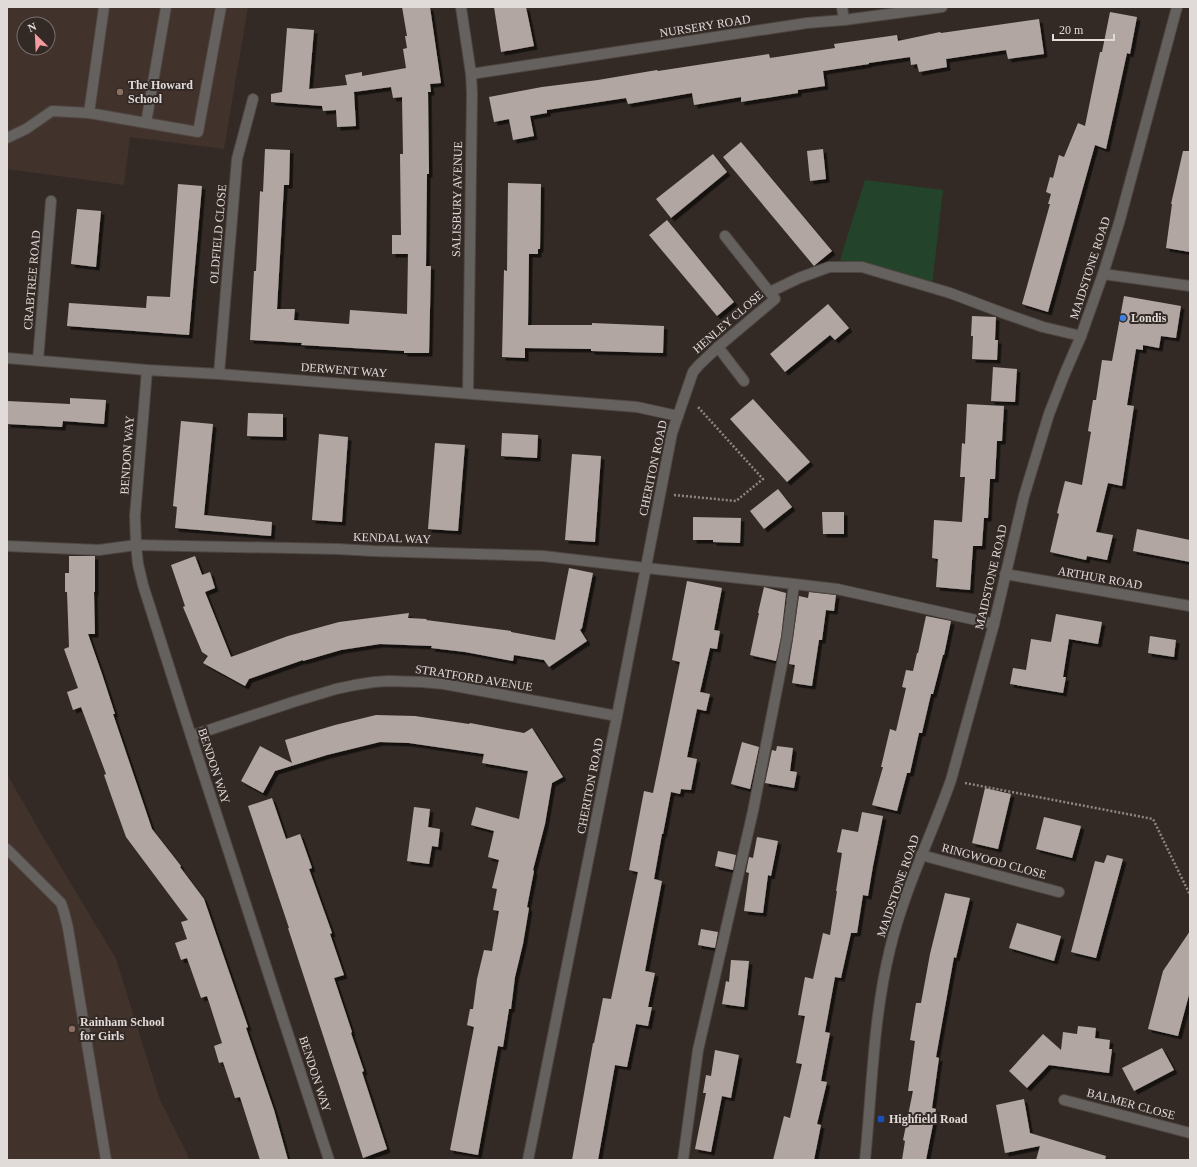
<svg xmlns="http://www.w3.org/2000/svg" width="1197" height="1167" font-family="'Times New Roman',serif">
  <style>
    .built { fill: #42322c; fill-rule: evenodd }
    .green { fill: #23442a }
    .building { fill: #b1a6a1; filter: url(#shadow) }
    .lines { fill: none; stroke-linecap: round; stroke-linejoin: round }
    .service-casing { stroke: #4f4642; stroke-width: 12 }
    .minor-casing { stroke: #4f4642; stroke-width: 12 }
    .tertiary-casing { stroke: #4f4642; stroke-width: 12 }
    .path { stroke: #8e8683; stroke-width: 2.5; stroke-dasharray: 2 2; stroke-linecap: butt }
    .service { stroke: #65615e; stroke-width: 10 }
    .minor { stroke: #65615e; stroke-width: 10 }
    .tertiary { stroke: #65615e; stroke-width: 10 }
    .education-dot { fill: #8d6e63; stroke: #332a26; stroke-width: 1.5 }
    .shop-dot { fill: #3f7fe0; stroke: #332a26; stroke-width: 1.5 }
    .transit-dot { fill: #1a4fb4; stroke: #332a26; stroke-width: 1.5 }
    .labels { text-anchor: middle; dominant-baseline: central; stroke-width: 4; stroke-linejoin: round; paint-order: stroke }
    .street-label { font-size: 12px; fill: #e0dad8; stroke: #332a26 }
    .poi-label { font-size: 12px; font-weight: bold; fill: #e0dad8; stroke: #332a26; text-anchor: start }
  </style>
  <defs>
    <filter id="shadow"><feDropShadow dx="3.5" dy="3.5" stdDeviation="0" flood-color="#0009"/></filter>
  </defs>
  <rect width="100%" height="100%" fill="#332a26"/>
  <g class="built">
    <path d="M 7,7 L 248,7 L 224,149 L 130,137 L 124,185 L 7,169 ZM 24,24 L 48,24 L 48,48 L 24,48 Z"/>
    <polygon points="7,774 40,832 116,959 160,1100 190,1160 7,1160"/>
  </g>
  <polygon class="green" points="865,180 943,190 932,285 840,260"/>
  <g class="building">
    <polygon points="402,7 430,7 441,83 430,84 431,92 428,92 429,174 427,174 426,266 431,266 429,353 404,353 404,351 301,345 302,343 250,340 254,271 256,271 260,191 263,192 265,149 290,150 289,185 284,185 277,309 295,309 294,320 349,324 350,310 407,314 408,254 392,254 392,235 401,235 400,154 403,154 402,97 393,98 391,87 354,92 356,126 337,127 336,110 323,111 322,106 271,102 271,94 282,92 287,28 314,30 309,89 347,85 345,75 362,72 362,76 406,68 403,49 407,48 405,36 407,36"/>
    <polygon points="494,7 526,7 534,46 501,52"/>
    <polygon points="1110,12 1137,17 1130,54 1127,53 1106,149 1095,145 1048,312 1022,304 1050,204 1048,204 1051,194 1046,192 1050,177 1053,178 1059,155 1064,157 1078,123 1085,126 1100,52 1102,52"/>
    <polygon points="1039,19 1044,54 1008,59 1006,50 946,59 947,67 919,72 917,64 911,65 910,57 869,63 869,64 823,71 825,86 798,90 798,93 741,102 741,97 694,105 692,93 628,104 626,98 547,110 547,113 530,116 534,136 513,140 509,119 494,122 489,97 542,87 598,80 657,70 658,71 769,54 770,58 835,48 834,44 897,35 898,41 940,32 941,33"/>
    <polygon points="741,142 832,251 815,265 814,266 723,157"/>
    <polygon points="823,149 826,179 810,181 807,151"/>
    <polygon points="1183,151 1190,151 1190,252 1166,248 1172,204 1171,204"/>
    <polygon points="713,154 727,172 671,218 656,199"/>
    <polygon points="508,183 541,184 540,249 538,249 538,254 529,254 528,325 592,325 592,323 664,326 663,353 591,351 591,349 525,348 525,358 502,357 504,270 507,271"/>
    <polygon points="178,184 202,186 189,335 67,326 69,303 146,308 147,296 170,297"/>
    <polygon points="77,209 101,211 96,267 71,264"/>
    <polygon points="667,220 734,302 717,316 649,235"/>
    <polygon points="1124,296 1181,306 1176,338 1161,336 1159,348 1143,345 1143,350 1136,349 1127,405 1134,406 1122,486 1108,483 1096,532 1113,535 1107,560 1087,556 1086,560 1050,552 1059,514 1057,513 1065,481 1082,485 1091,432 1088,431 1093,400 1096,400 1102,360 1112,361"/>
    <polygon points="828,304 849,328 835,340 830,335 785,372 770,354"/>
    <polygon points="972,316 996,317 995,340 998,340 997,360 972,359 973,336 971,336"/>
    <polygon points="993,367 1017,369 1015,402 991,401"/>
    <polygon points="70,398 106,400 104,424 63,421 62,427 7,424 7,401 70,404"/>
    <polygon points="753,399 810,462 787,482 730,419"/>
    <polygon points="967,404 1004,406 1002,441 997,441 995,479 990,479 988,518 984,518 982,546 973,546 970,590 936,587 938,559 932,558 934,520 962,522 965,477 960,477 962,443 965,444"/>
    <polygon points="248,413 283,414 283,437 247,436"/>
    <polygon points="181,421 213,424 204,515 272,522 271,536 175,528 177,507 173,506"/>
    <polygon points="502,433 538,435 537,458 501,456"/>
    <polygon points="319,434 348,437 342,522 312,520"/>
    <polygon points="435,443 465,445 458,531 428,529"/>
    <polygon points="572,454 601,456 595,542 565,540"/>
    <polygon points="778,489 792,507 764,529 750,511"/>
    <polygon points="822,512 844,512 844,534 823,534"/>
    <polygon points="693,517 741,518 740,543 713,542 713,540 693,540"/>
    <polygon points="1137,529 1190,540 1190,562 1133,551"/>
    <polygon points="69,556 95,556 95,592 94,592 95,634 88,634 102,674 115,714 113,714 152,829 181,866 180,867 204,899 248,1027 246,1028 274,1110 288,1160 260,1160 240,1097 235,1098 223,1062 219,1063 214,1046 222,1043 207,996 201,998 187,958 181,960 175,943 187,939 181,922 188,920 126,837 112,798 104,775 106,774 81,707 73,710 67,692 78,688 64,649 69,647 67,592 65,592 65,573 69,573"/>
    <polygon points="195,556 202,575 210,572 215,588 205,592 231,657 288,636 339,622 409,613 408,618 427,619 426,620 511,631 511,632 555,640 569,568 593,573 582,628 580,630 587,641 549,667 544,660 514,655 513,661 465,652 431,648 432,646 380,644 341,650 303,661 303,660 249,679 245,686 203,663 208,656 202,652 183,607 185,606 171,565"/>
    <polygon points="687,581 722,588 714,630 720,631 717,649 710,648 700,692 710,694 706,711 697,709 687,757 697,759 691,790 681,789 680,794 671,792 663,834 662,834 654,879 662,881 645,971 655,973 648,1007 652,1007 648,1026 636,1024 627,1067 615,1065 598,1160 572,1160 593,1043 594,1043 603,998 611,999 638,872 629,870 644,791 653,793 680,662 672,660"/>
    <polygon points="764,587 786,593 781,637 776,661 750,655 759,613 758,613"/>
    <polygon points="809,592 836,595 834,611 826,610 822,640 819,640 812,686 792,683 795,665 789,664 793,639 799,596 808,598"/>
    <polygon points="1056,614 1102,622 1098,644 1069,639 1063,677 1066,677 1063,693 1010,684 1013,668 1026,670 1031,639 1051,642"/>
    <polygon points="926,616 951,621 944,655 943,655 933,694 931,694 922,733 919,733 910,773 907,773 897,811 872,805 883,767 881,767 890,729 896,731 906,688 902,687 906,670 913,671 917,653 918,653"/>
    <polygon points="1150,636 1176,640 1174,657 1148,653"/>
    <polygon points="376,715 415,716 469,724 470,723 524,733 532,728 563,777 552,783 545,824 533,870 534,871 527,907 529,908 523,944 515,977 511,1009 509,1009 503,1047 498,1046 478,1155 450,1150 474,1027 467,1025 470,1009 473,1009 477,979 484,950 492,951 499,911 493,910 497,889 492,888 499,860 488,857 494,831 471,825 476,807 519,819 528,771 482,763 484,754 409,743 380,742 327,755 275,771 263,793 241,781 260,746 292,763 285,740 335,725"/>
    <polygon points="742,742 759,747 752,780 750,789 731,784"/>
    <polygon points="777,746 793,748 790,771 797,772 794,788 765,783 772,750 776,751"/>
    <polygon points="985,788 1011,794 998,849 972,843"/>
    <polygon points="272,798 286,839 300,834 312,868 309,869 332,933 330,934 344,975 334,978 352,1032 351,1033 364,1071 362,1072 387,1149 363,1158 288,928 289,928 248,806"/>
    <polygon points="414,807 430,809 428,827 440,829 438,847 432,846 429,864 407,861"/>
    <polygon points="862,812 883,816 873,866 868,896 863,895 857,933 851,933 841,978 835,977 825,1032 830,1033 821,1081 827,1082 817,1124 821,1125 814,1160 773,1160 784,1116 790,1118 802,1064 796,1063 805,1016 798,1015 805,977 813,979 823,933 830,935 837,891 836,891 842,853 837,852 842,829 858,832"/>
    <polygon points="1044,817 1081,826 1072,858 1036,849"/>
    <polygon points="757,837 778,841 771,876 768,875 763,913 744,911 749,873 746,872 749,857 753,858"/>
    <polygon points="718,851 736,855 733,870 715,866"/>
    <polygon points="1107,855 1123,859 1096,958 1071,952 1095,861 1104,863"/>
    <polygon points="945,893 970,898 956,958 954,957 936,1057 939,1058 932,1108 936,1109 926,1160 902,1160 905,1141 903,1140 913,1091 908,1091 915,1041 910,1040 916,1003 921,1003 930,954"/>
    <polygon points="1017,923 1061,936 1054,961 1009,948"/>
    <polygon points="701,929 718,932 715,948 698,945"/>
    <polygon points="1190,931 1190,991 1178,1036 1148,1029 1163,971"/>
    <polygon points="731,960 749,961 744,1007 722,1004 726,981 729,982"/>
    <polygon points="1078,1026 1096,1028 1095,1038 1110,1040 1109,1049 1112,1049 1109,1073 1049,1065 1027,1088 1009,1071 1043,1034 1061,1050 1063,1032 1077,1034"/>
    <polygon points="1162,1048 1174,1070 1134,1091 1122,1068"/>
    <polygon points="715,1050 739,1055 731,1098 722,1096 711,1152 695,1149 706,1093 703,1093 706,1075 711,1076"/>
    <polygon points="1024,1099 1030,1133 1106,1156 1105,1160 1036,1160 1040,1146 1005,1153 996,1105"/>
  </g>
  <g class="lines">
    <defs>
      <g id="service">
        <polyline points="89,113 104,7"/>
        <polyline points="146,123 166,7"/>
        <polyline points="7,138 26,129 52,111 89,113 198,132 221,7"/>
        <polyline points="770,292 799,278 829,267 862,267 950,293 1003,313 1043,327 1081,336"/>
        <polyline points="718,347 744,381"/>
        <polyline points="7,546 99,550 136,545 338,549 373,551 543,556 646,568 794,584 837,589 994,624"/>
        <polyline points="7,849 61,903 64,912 68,928 106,1160"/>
        <polyline points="683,1160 698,1050 753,811 787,638 794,584"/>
      </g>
      <g id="minor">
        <polyline points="461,7 471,74 472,93 468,393"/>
        <polyline points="842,7 844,20"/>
        <polyline points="471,74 807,23 844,20 942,7"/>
        <polyline points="1103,274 1190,286"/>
        <polyline points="7,358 147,370 219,374 637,407 678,416"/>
        <polyline points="38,360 51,201"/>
        <polyline points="147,370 135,516 136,545 138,564 143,585 191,736 329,1160"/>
        <polyline points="219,374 237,159 253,99"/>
        <polyline points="1005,574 1190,606"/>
        <polyline points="191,736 293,702 336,689 355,685 374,682 389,681 422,682 444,684 617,716"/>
        <polyline points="921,855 1059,892"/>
        <polyline points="1064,1100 1190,1133"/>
        <polyline points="528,1160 617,716 672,433 693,372 699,365 718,347 775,299 725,236"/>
      </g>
      <path id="tertiary" d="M 865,1160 C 872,1090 873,1018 890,949 C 904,890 931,837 951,780 L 994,624 L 1024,496 L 1049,414 L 1065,373 L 1081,336 L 1103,274 L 1119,223 L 1177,7"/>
    </defs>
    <use href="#service" class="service-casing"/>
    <use href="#minor" class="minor-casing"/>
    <use href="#tertiary" class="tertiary-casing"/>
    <g class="path">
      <polyline points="674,495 736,501 763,479 698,407"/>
      <polyline points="965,783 1153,819 1190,895"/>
    </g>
    <use href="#service" class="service"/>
    <use href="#minor" class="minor"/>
    <use href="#tertiary" class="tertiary"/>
  </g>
  <g class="education-dot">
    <circle cx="120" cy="92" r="4"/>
    <circle cx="72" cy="1029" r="4"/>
  </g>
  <circle class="shop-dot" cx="1123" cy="318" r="4"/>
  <rect class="transit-dot" x="877" y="1115" width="8" height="8" rx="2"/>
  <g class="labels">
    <g class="street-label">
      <text transform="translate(705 26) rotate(-9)">NURSERY ROAD</text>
      <text transform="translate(457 199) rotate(-89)">SALISBURY AVENUE</text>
      <text transform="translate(218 234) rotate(-85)">OLDFIELD CLOSE</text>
      <text transform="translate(1090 268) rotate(-72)">MAIDSTONE ROAD</text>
      <text transform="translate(32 280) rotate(-85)">CRABTREE ROAD</text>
      <text transform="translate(728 322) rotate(-41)">HENLEY CLOSE</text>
      <text transform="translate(344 370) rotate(4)">DERWENT WAY</text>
      <text transform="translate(127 455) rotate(-86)">BENDON WAY</text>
      <text transform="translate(653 468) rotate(-78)">CHERITON ROAD</text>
      <text transform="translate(392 538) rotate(2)">KENDAL WAY</text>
      <text transform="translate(991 577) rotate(-77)">MAIDSTONE ROAD</text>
      <text transform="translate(1100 578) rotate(10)">ARTHUR ROAD</text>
      <text transform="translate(474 678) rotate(9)">STRATFORD AVENUE</text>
      <text transform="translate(214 766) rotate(72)">BENDON WAY</text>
      <text transform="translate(590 786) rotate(-79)">CHERITON ROAD</text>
      <text transform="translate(994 861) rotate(15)">RINGWOOD CLOSE</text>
      <text transform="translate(898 886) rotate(-71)">MAIDSTONE ROAD</text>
      <text transform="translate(315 1074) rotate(72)">BENDON WAY</text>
      <text transform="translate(1131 1104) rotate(15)">BALMER CLOSE</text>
    </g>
    <g class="poi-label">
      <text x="128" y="85">The Howard<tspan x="128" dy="14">School</tspan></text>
      <text x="1131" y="318">Londis</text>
      <text x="80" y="1022">Rainham School<tspan x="80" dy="14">for Girls</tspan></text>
      <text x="889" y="1119">Highfield Road</text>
    </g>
  </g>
  <rect width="1197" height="1167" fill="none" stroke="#e0dad8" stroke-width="16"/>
  <g transform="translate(36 36) rotate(336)"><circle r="19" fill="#332a26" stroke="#78706d"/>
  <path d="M0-3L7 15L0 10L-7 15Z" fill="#f49aa1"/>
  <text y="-6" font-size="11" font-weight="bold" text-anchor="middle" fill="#e0dad8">N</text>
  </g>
  <path d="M1053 34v6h61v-6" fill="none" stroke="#e0dad8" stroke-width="2"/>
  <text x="1059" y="34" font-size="12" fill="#e0dad8" stroke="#332a26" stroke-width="3" paint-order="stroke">20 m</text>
</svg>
